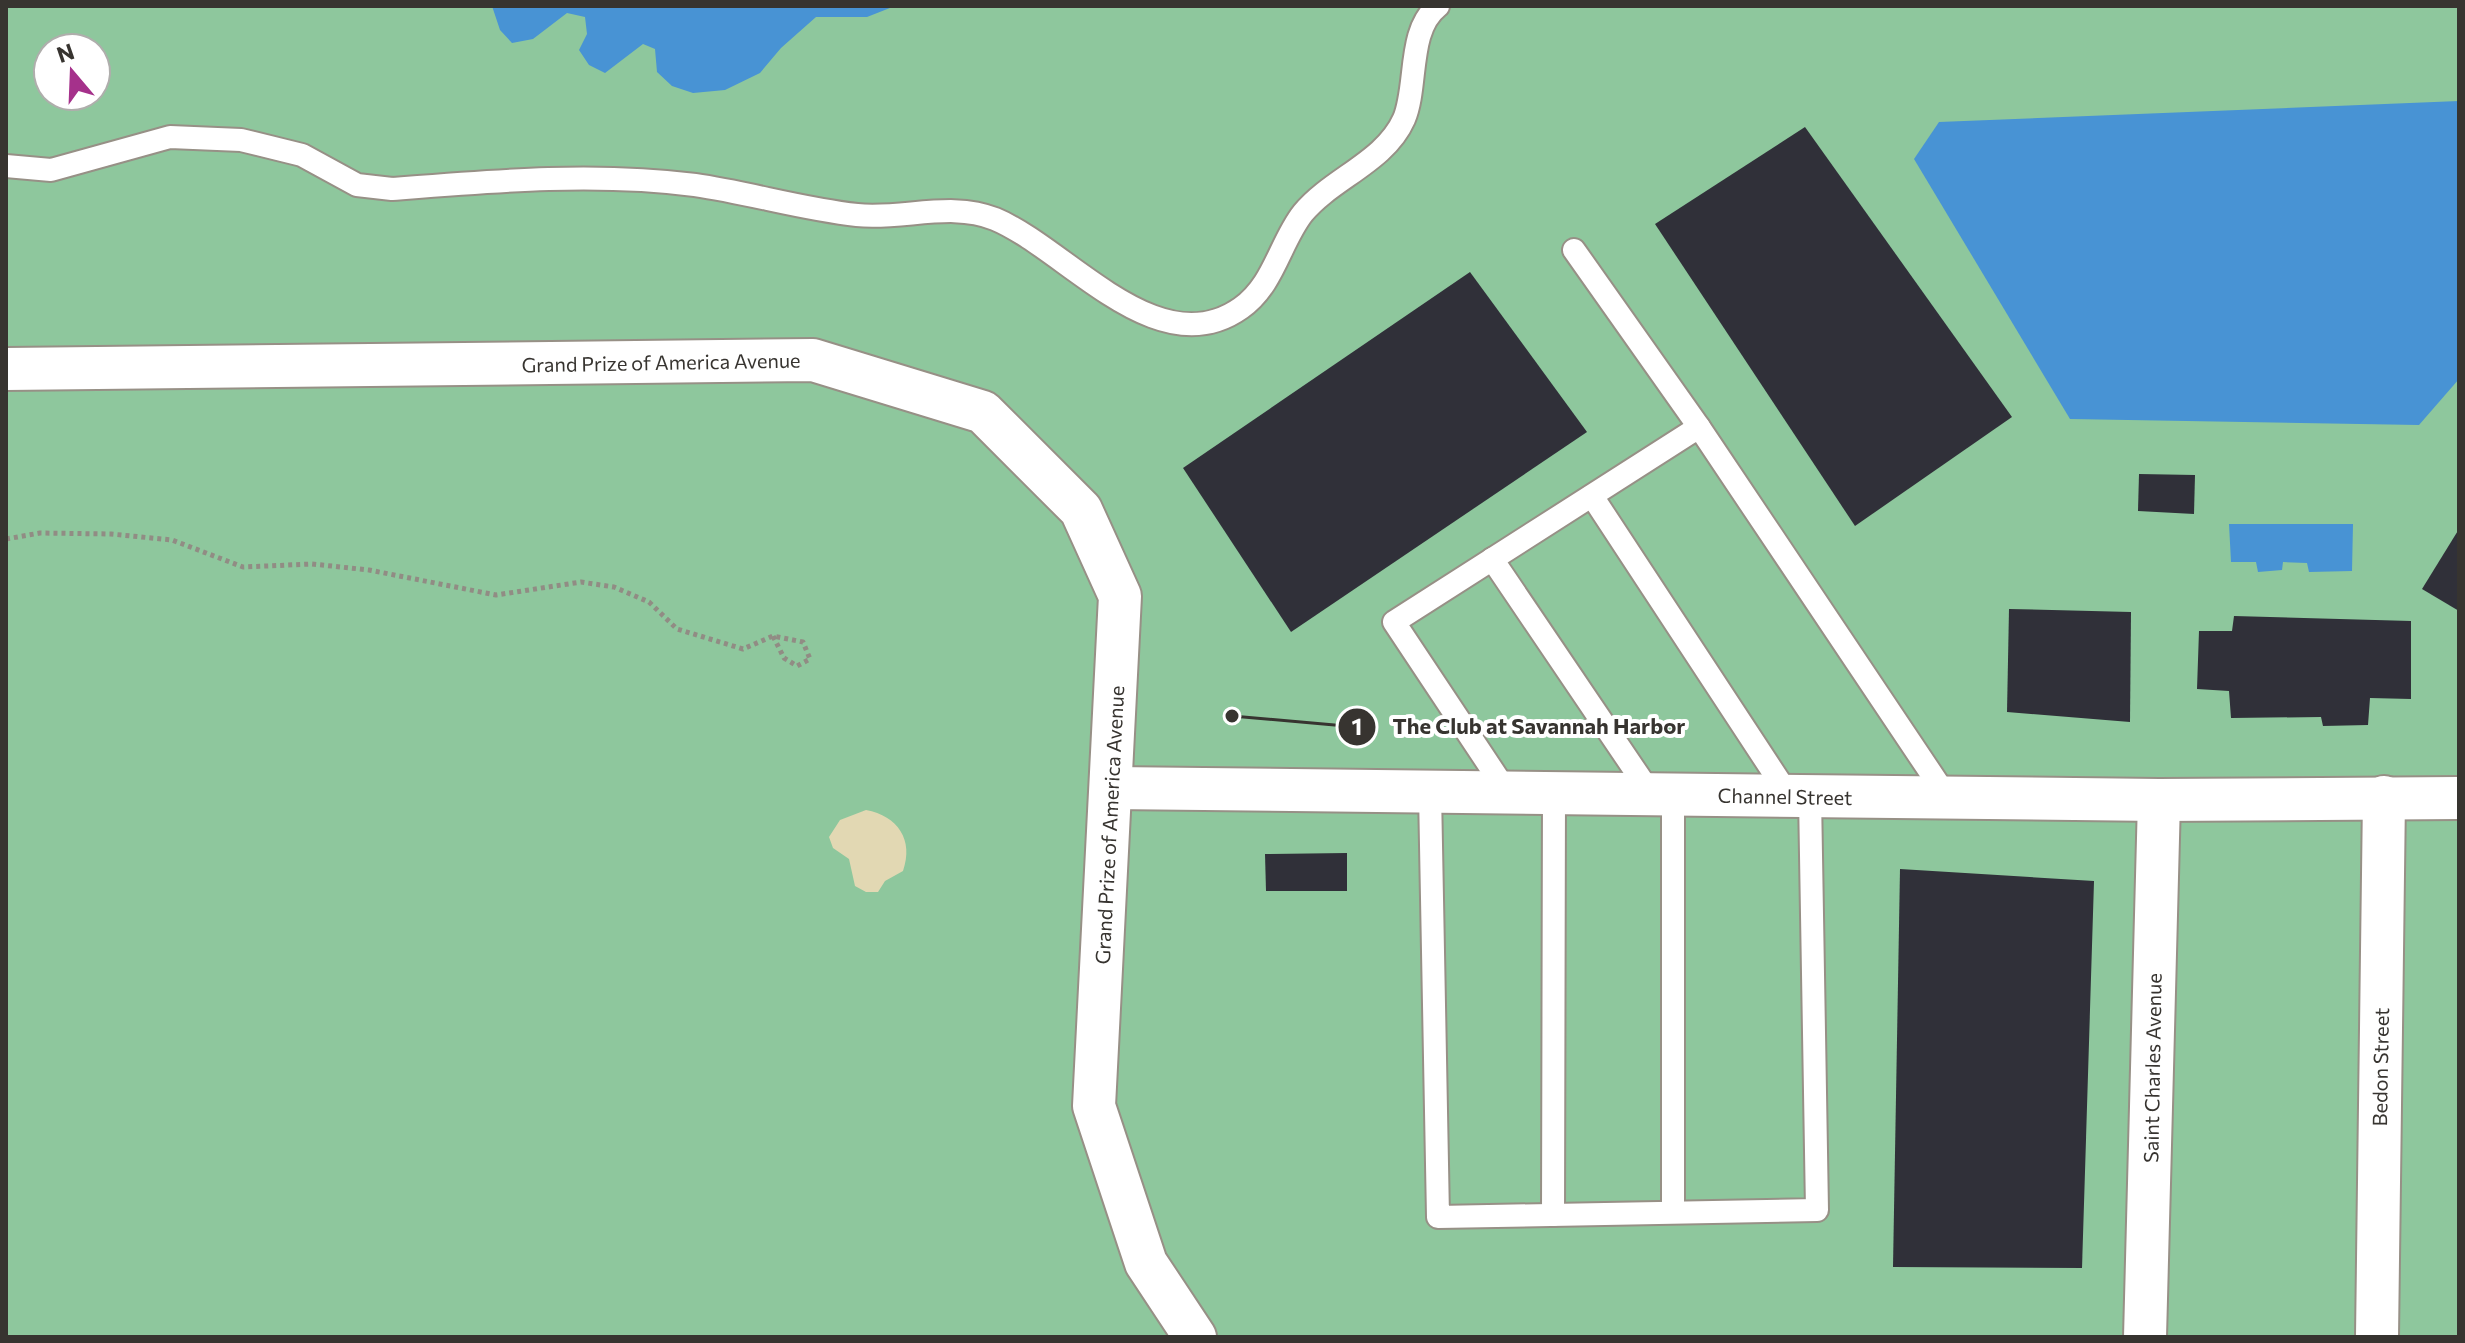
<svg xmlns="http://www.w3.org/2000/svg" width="2465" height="1343" font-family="Commissioner,sans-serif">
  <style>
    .green { fill: #8ec79d; fill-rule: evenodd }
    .sand { fill: #e2d8b3 }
    .water { fill: #4893d4 }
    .building { fill: #303039 }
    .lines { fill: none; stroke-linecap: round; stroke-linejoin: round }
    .lane-casing { stroke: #979086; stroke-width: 26 }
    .street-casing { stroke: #979086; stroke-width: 46 }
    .path { stroke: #918c84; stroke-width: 5; stroke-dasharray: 4 4; stroke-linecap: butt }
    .lane { stroke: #fff; stroke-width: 22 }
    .street { stroke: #fff; stroke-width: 42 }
    .labels { text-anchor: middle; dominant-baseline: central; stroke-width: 8; stroke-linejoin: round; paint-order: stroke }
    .street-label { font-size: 20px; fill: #373430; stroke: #fff }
    .leader { fill: none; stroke: #373430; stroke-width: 3 }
    .callout-dot { fill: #373430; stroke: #fff; stroke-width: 3 }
    .mark-label { font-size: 24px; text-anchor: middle; font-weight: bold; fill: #fff }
    .callout-label { font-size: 22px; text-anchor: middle; font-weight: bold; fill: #373430; stroke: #fff; stroke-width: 8; stroke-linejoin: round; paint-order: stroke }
  </style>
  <rect width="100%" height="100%" fill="#e8e1d6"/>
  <path class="green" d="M 6,6 L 2459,6 L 2459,1337 L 6,1337 ZM 48,48 L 96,48 L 96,96 L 48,96 Z"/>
  <path class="sand" d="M 866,810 C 898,816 914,840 903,871 L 885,881 L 878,892 L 866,892 L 855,886 L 849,859 L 833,848 L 829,837 L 840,820 Z"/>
  <g class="water">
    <polygon points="492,6 895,6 867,17 816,17 781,48 760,73 725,90 693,93 672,86 657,72 655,49 643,44 605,73 589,65 579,50 587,34 585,17 567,13 533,39 512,43 500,30"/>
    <polygon points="2459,101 2459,379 2419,425 2070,419 1914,159 1939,122"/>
    <polygon points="2229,524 2353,524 2352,571 2309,572 2307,563 2283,562 2282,570 2258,572 2256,562 2231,562"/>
  </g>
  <g class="building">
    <polygon points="1805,127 2012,417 1855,526 1655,224"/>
    <polygon points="1470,272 1587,432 1291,632 1183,468"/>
    <polygon points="2139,474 2195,475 2194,514 2138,511"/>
    <polygon points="2459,529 2459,611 2422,589"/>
    <polygon points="2009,609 2131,612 2130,722 2007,712"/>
    <polygon points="2234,616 2411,621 2411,699 2370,698 2368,725 2323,726 2321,717 2231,718 2229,691 2197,689 2199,631 2232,631"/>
    <polygon points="1347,853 1347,891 1266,891 1265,854"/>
    <polygon points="1900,869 2094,881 2082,1268 1893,1267"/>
  </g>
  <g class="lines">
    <defs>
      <g id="lane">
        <path d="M 6,166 L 51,170 L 170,137 L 241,140 L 302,155 L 357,185 L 392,189 C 492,181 595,172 695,185 C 750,193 802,209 857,215 C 902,220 952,201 995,219 C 1067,249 1158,367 1241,308 C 1274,285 1280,242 1303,213 C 1332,178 1385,162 1404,119 C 1418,86 1407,30 1438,6"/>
        <polyline points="1574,250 1699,427"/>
        <polyline points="1592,496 1789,796"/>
        <polyline points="1492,559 1651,794"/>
        <polyline points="1430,792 1438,1217 1817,1210 1810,796"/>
        <polyline points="1507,792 1394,622 1699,427 1947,797"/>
        <polyline points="1673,1212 1673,794"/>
        <polyline points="1553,1215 1554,793"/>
      </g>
      <g id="street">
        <polyline points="6,369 813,360 983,412 1081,510 1120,596 1094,1106 1146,1263 1195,1337"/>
        <polyline points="1112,788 2159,800 2459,798"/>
        <polyline points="2145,1337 2159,800"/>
        <polyline points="2377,1337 2384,797"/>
      </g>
    </defs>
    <use href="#lane" class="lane-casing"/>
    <use href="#street" class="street-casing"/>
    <polyline class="path" points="6,539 40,533 111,534 172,540 243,567 312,564 369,570 496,595 581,582 614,587 649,602 677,629 743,649 773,636 803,642 810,659 797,666 784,658 773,636"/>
    <use href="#lane" class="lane"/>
    <use href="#street" class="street"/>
  </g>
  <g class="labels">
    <g class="street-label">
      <text transform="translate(661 362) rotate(-1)">Grand Prize of America Avenue</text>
      <text transform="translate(1785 796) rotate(1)">Channel Street</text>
      <text transform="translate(1109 825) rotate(-87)">Grand Prize of America Avenue</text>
      <text transform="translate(2380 1067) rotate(-89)">Bedon Street</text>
      <text transform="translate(2152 1068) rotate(-89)">Saint Charles Avenue</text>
    </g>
  </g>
  <path class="leader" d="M1232 716L1357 727"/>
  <g class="callout-dot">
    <circle cx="1232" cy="716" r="8"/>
    <circle cx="1357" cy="727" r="20"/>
  </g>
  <g class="mark-label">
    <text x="1357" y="735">1</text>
  </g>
  <g class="callout-label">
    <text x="1539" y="734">The Club at Savannah Harbor</text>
  </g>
  <rect width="2465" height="1343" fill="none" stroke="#373430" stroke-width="16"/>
  <g transform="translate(72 72) rotate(341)"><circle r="38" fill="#ffffff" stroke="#afaeac" stroke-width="2"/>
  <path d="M0-6L14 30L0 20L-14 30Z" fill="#a5318b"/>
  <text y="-12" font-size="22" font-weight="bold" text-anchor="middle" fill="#373430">N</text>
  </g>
</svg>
